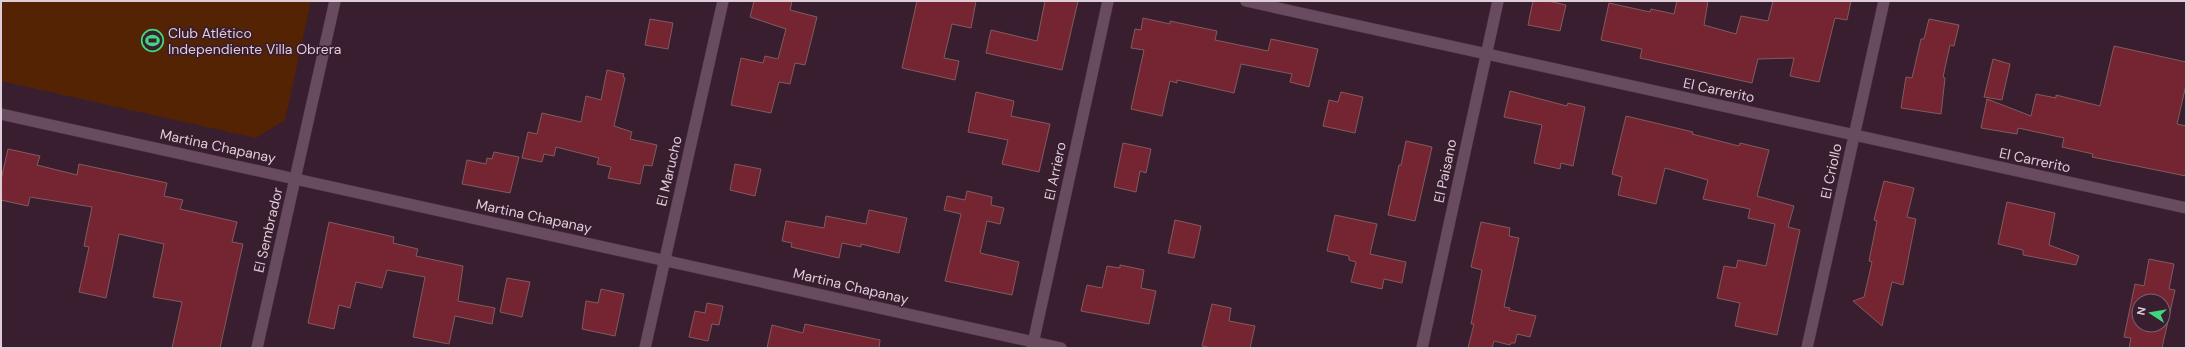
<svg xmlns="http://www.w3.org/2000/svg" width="2187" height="349" font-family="'DM Sans',sans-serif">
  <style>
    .green { fill: #542303 }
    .building { fill: #752532; stroke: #815b5e; fill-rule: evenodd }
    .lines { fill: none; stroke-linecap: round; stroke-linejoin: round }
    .minor-casing { stroke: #513a4a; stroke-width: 12 }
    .minor { stroke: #694b5f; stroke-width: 11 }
    .labels { text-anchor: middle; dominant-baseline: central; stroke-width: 3.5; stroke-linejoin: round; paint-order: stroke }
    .poi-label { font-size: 14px; fill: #dfcdd8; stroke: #391e30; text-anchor: start }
    .street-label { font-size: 14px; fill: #dfcdd8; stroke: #391e30 }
  </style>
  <rect width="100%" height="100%" fill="#391e30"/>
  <polygon class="green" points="1,1 311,1 285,120 256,138 1,81"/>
  <g class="building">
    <polygon points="754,1 792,1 790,10 817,17 805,65 795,63 790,84 779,82 771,113 731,105 741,58 763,63 765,56 778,59 786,29 750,17"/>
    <polygon points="917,1 976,1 971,28 952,24 944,58 959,61 955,80 902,68"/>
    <polygon points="1045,1 1078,1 1062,70 986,53 991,30 1037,41"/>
    <polygon points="1533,1 1548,1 1566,5 1560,31 1528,25"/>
    <polygon points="1677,1 1708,1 1704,25 1736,34 1741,16 1768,21 1773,1 1851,1 1847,20 1835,18 1819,82 1790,76 1794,58 1758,59 1752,83 1640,58 1642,49 1601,40 1609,3 1650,12 1651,9 1674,14"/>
    <polygon points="1143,18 1170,24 1170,21 1217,31 1215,40 1268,51 1271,39 1318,49 1309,87 1290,82 1292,74 1241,64 1234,93 1177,80 1177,83 1170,81 1162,116 1131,109 1144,50 1131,48 1135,29 1141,30"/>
    <polygon points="650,19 673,23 668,49 645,45"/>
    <polygon points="1929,19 1959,25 1954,46 1950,45 1943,77 1945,78 1941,114 1901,108 1906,77 1912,78 1921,39 1924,39"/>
    <polygon points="2114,46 2186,62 2186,85 2177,124 2186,126 2186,176 2092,157 2093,154 2062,147 2064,138 2018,128 2017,134 1981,128 1987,99 2031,116 2036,94 2056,98 2056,95 2100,106"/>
    <polygon points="1993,59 2010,64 2002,100 1984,97"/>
    <polygon points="607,70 624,74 623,77 625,78 614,126 632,132 630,139 657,145 652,166 644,165 640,184 608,178 611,167 597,164 599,158 556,147 554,156 544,154 542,162 522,158 528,132 537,134 542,113 581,122 586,96 601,100"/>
    <polygon points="1510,91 1567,106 1568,103 1585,107 1573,166 1561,163 1560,169 1534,163 1542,125 1504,117"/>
    <polygon points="976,92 1014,101 1011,116 1050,124 1039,172 1002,164 1008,140 968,132"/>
    <polygon points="1341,92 1363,97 1355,133 1323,126 1329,100 1338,102"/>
    <polygon points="1626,116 1693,132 1692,134 1739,146 1740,143 1769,150 1757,196 1794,206 1788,227 1800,230 1777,335 1735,326 1740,303 1717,298 1724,266 1736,268 1738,260 1766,266 1775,224 1748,218 1750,209 1703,199 1708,180 1665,168 1656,204 1618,195 1622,177 1612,174"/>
    <polygon points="1406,141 1432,147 1415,221 1388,215 1399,165 1401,165"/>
    <polygon points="1123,143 1151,149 1146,173 1140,171 1136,192 1114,187"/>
    <polygon points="8,149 40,156 37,165 77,175 79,164 167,183 164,196 183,200 180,209 237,222 232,242 243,244 220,348 172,348 182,302 153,297 164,244 119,234 106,298 79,292 89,247 84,246 92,207 30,197 28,206 1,200 1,180"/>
    <polygon points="494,152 519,157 510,193 462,184 467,160 486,164 487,158 492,159"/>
    <polygon points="735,164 761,169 755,196 730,190"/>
    <polygon points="1884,181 1914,188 1907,217 1916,219 1903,285 1892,282 1882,326 1853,301 1864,297 1872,262 1869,261 1877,221 1874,220"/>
    <polygon points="967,191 992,197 991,205 1004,208 1000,224 987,221 980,253 1019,262 1012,295 945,281 961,214 944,210 947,196 965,200"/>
    <polygon points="2007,202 2055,213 2049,245 2079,256 2076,265 2023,255 2023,250 1998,244"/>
    <polygon points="869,210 907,218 899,253 861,244 861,247 842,243 839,258 791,247 792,243 782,241 786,221 824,228 826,216 866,224"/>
    <polygon points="1335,215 1377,224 1370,254 1406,262 1402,283 1384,279 1382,289 1351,282 1356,262 1349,260 1349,256 1327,251"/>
    <polygon points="1175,220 1201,226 1194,258 1168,253"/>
    <polygon points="329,222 394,237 393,243 418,249 416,256 463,266 458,301 495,308 492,324 455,316 449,344 413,337 425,277 387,270 382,288 356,282 350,308 339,305 334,329 308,323"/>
    <polygon points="1481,222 1510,228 1509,236 1519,238 1504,307 1510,308 1509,310 1536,316 1530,337 1517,334 1515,343 1511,343 1510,345 1494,341 1492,348 1468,348 1474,324 1471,324 1482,270 1471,267"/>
    <path d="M 2149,259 L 2174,264 L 2169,289 L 2175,290 L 2162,348 L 2129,348 L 2131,338 L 2124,337 L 2135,284 L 2144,286 ZM 2139,301 L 2163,301 L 2163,325 L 2139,325 Z"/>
    <polygon points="1120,265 1144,270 1141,288 1156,291 1149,324 1081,311 1087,285 1102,288 1107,266 1120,268"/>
    <polygon points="507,278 530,282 522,317 500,312"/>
    <polygon points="601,289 624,294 615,336 582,329 586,301 598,303"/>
    <polygon points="707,303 723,306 719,325 712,324 708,341 689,337 695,311 705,313"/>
    <polygon points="1212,304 1231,308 1229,321 1255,326 1250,348 1212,348 1202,346"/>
    <polygon points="805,324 880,340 879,348 767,348 772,325 803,333"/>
  </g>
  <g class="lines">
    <defs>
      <g id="minor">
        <polyline points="1246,1 2186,208"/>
        <polyline points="1,114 1061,348"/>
        <polyline points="257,348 335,1"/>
        <polyline points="645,348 723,1"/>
        <polyline points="1032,348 1108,1"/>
        <polyline points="1422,348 1498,1"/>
        <polyline points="1807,348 1884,1"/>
      </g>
    </defs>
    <use href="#minor" class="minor-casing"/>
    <use href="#minor" class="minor"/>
  </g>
  <defs>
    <symbol id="stadium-ring" viewBox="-11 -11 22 22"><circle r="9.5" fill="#391e30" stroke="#40d77c" stroke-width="1.5"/><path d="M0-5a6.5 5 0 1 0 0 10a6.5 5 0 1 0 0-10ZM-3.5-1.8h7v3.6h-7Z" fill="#40d77c"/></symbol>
  </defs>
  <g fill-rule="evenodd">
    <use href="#stadium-ring" x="140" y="28" width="25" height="25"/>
  </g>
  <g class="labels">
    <g class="poi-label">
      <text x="168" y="33">Club Atlético<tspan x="168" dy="16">Independiente Villa Obrera</tspan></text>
    </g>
    <g class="street-label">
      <text transform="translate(1719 90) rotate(12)">El Carrerito</text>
      <text transform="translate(218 146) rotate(12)">Martina Chapanay</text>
      <text transform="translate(2035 160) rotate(12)">El Carrerito</text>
      <text transform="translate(669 171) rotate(-77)">El Marucho</text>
      <text transform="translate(1055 171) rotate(-78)">El Arriero</text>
      <text transform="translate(1445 171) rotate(-78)">El Paisano</text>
      <text transform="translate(1831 171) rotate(-78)">El Criollo</text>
      <text transform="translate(534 216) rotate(12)">Martina Chapanay</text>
      <text transform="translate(268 230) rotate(-77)">El Sembrador</text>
      <text transform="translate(851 286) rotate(13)">Martina Chapanay</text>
    </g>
  </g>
  <rect width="2187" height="349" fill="none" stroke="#dfcdd8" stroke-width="4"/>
  <g transform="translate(2151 313) rotate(282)"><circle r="19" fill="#391e30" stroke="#7b6473"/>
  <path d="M0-3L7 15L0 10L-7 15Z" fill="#40d77c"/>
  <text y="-6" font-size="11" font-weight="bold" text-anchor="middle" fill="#dfcdd8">N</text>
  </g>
</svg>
